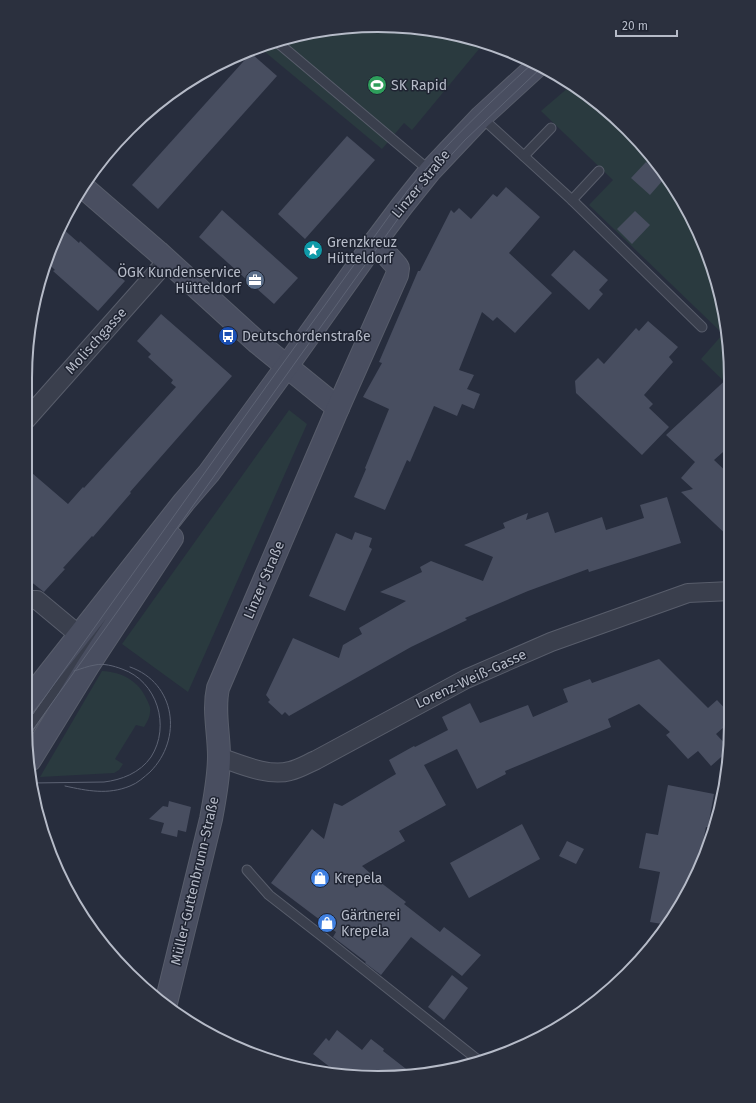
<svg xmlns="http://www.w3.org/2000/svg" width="756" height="1103" font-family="'Fira Sans',sans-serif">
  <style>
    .green { fill: #2a3a3f }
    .building { fill: #484e60 }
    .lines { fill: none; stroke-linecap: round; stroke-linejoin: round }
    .lane-casing { stroke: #585d6b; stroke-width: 11 }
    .street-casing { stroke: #585d6b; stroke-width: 20 }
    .secondary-casing { stroke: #585d6b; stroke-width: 24 }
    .lane { stroke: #3a3f4d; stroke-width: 9 }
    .street { stroke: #3a3f4d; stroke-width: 18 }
    .secondary { stroke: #494e60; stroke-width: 22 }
    .tram { stroke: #5d6374; stroke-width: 1 }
    .labels { text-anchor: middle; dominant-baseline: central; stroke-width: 3; stroke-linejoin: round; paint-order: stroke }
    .poi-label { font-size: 14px; fill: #b6bbc8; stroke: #1f2432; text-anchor: start }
    .street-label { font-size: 14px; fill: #b6bbc8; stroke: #1f2432 }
    .rim { fill: none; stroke: #b6bbc8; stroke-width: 2 }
  </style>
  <rect width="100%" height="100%" fill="#272d3d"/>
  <g class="green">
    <polygon points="378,25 447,32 484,43 412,130 404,123 382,149 259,47 309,32"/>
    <polygon points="569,87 585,102 600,111 650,160 694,222 724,309 731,378 731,388 701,359 723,334 589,205 613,180 541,111"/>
    <polygon points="289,410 307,424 188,692 122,644"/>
    <path d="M 102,671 C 122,672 139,681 147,700 C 149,704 151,708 150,712 C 150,717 147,722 144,727 L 136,725 L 115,759 L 123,764 L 119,770 L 114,773 L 40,777 Z"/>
  </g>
  <g class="building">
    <polygon points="251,53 277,76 158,209 132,185"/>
    <polygon points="347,136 375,160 305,239 278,214"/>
    <polygon points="646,162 661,175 664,179 650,195 631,178"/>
    <polygon points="506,187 540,217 509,253 552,293 515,333 497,317 493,321 482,312 459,370 474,375 467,389 480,394 474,409 462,404 457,416 434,406 410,462 407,460 385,510 354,497 366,469 365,468 389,409 363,397 382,363 379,362 418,271 420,271 451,210 454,213 459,208 471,219 493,194 497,197"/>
    <polygon points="222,210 298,278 274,304 199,237"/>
    <polygon points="635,211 650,225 632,244 617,229"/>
    <polygon points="62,228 79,243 80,241 125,281 98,311 53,271 55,270 49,264"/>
    <polygon points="574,250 608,280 599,290 603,294 589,310 551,275"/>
    <polygon points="161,314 232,376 130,492 131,493 93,537 92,536 63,568 65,569 44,592 25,577 25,467 68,504 83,487 84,488 176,387 171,383 173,380 148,357 151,354 137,341"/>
    <polygon points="648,321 678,347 669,357 673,362 644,395 653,404 649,408 669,427 642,455 576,393 575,381 598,358 604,364 636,328 639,331"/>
    <polygon points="731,375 731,445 714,460 731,476 731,539 681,492 693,489 681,478 695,462 666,435"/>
    <polygon points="667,497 681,543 589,572 588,569 528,591 465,618 467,620 411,647 289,716 285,712 282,715 268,702 270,700 266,695 293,638 339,658 343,645 362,634 359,628 406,601 380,592 422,572 420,567 431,561 483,581 493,557 464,545 505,528 503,523 528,513 526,520 548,512 555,533 602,517 606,530 644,518 640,505"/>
    <polygon points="355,532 372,538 369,547 372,549 345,611 309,596 336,533 352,540"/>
    <polygon points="659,659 708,708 717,700 731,715 731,721 716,734 729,748 729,750 711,766 698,751 688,759 666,735 670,732 639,704 608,719 611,727 505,771 506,774 477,789 457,749 424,765 446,805 399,831 405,841 362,866 380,882 406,902 404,904 440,932 444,927 481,955 462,976 411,937 381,975 365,963 366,962 333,937 336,932 271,883 312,829 324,839 334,803 342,806 396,774 389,760 414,746 415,747 448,730 442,717 470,703 480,723 528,705 533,717 568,702 563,689 590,679 592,683"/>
    <polygon points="668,785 714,794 708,827 706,827 696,875 671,921 668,925 650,922 660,872 639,868 646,833 658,835"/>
    <polygon points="169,801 191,807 186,832 178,830 177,837 161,833 164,823 149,819 163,806 168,807"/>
    <polygon points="522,824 540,859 469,898 450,863"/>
    <polygon points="567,841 584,849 576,864 559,856"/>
    <polygon points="452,975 468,988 444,1020 428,1007"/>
    <polygon points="337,1030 362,1050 371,1039 384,1049 383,1051 410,1072 339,1074 313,1054 326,1038 329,1041"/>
  </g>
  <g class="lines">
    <defs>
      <g id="lane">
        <polyline points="277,42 430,171"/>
        <polyline points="481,117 572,200 702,327"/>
        <polyline points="524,156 551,128"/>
        <polyline points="572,200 599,171"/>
        <polyline points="26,732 103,623"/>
        <polyline points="247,870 269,895 323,937 478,1060"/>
      </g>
      <g id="street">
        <polyline points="25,421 167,261"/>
        <polyline points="25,603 28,600 37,600 79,635"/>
        <path d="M 219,757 C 240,764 268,777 290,771 C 299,769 307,764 316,760 L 466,679 L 551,642 L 688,593 L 731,591"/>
      </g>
      <g id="secondary">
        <polyline points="83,187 158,252 258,343 338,408"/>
        <polyline points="25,704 184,502 209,473 287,366 375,242 402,206 430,171 481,117 538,65"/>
        <polyline points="30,760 88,666 172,538"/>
        <path d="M 166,1003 L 211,819 C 215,798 219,777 219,756 C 219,733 213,710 218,688 L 338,408 L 397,275 L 398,268 L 396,265 L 375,242"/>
      </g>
    </defs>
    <use href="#lane" class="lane-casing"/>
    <use href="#street" class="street-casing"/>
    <use href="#secondary" class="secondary-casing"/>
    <use href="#lane" class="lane"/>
    <use href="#street" class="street"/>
    <use href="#secondary" class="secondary"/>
    <g class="tram">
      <path d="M 25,725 L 268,384 L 408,190 C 446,144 489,103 533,63"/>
      <polyline points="27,738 400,216 430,178 465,140 542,67"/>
      <path d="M 33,783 L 104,782 C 121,780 140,773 151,757 C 171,726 157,681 122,669 C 114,666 103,663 95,665 C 88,666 81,669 74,671"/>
      <path d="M 65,786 C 88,791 108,795 130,786 C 138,783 144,777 150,772 C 183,739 176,683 130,667"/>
    </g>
  </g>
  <defs>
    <symbol id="stadium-disc" viewBox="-11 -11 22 22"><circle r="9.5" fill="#2e9e5b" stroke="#1f2432"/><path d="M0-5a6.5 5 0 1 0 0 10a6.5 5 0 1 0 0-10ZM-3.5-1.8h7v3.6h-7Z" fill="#fff"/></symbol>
    <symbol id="sight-disc" viewBox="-11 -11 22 22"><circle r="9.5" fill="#0f9aa8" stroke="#1f2432"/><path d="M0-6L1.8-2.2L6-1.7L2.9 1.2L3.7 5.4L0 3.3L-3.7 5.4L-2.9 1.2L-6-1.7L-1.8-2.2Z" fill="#fff"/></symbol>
    <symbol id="office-disc" viewBox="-11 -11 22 22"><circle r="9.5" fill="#5c6f8a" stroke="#1f2432"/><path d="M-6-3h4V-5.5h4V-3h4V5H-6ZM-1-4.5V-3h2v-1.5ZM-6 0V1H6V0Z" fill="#fff"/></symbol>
    <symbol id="bus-disc" viewBox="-11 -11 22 22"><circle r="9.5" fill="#1a4fb4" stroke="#1f2432"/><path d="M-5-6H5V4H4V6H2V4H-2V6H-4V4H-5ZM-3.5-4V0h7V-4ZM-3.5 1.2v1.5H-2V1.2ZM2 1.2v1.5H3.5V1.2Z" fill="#fff"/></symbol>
    <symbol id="shop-disc" viewBox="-11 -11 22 22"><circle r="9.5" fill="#3f7fe0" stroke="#1f2432"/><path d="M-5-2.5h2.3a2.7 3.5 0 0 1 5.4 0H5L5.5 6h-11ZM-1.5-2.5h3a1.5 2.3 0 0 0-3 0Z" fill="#fff"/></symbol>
  </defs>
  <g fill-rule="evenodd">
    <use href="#stadium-disc" x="366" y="74" width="22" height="22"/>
    <use href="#sight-disc" x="302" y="239" width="22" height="22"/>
    <use href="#office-disc" x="244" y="269" width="22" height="22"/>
    <use href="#bus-disc" x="217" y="325" width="22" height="22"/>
    <use href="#shop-disc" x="309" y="867" width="22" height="22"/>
    <use href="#shop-disc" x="316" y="912" width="22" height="22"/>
  </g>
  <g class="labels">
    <g class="poi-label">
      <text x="391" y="85">SK Rapid</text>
      <text x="327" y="242">Grenzkreuz<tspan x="327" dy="16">Hütteldorf</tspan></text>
      <text x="241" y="272" text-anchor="end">ÖGK Kundenservice<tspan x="241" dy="16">Hütteldorf</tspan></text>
      <text x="242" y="336">Deutschordenstraße</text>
      <text x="334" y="878">Krepela</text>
      <text x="341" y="915">Gärtnerei<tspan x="341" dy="16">Krepela</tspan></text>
    </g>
    <g class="street-label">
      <text transform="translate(421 184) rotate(-51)">Linzer Straße</text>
      <text transform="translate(96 341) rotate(-48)">Molischgasse</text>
      <text transform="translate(264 580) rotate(-67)">Linzer Straße</text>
      <text transform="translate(471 679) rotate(-25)">Lorenz-Weiß-Gasse</text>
      <text transform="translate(195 881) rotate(-77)">Müller-Guttenbrunn-Straße</text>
    </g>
  </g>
  <path d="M0 0H756V1103H0ZM378 32H378A346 346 0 0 1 724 378V725A346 346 0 0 1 378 1071H378A346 346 0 0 1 32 725V378A346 346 0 0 1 378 32Z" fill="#2b303e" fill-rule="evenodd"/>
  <path class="rim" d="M378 32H378A346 346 0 0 1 724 378V725A346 346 0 0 1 378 1071H378A346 346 0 0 1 32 725V378A346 346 0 0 1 378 32Z"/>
  <path d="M616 30v6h61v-6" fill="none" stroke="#b6bbc8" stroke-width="2"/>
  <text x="622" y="30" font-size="12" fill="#b6bbc8" stroke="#1f2432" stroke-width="3" paint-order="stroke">20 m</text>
</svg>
